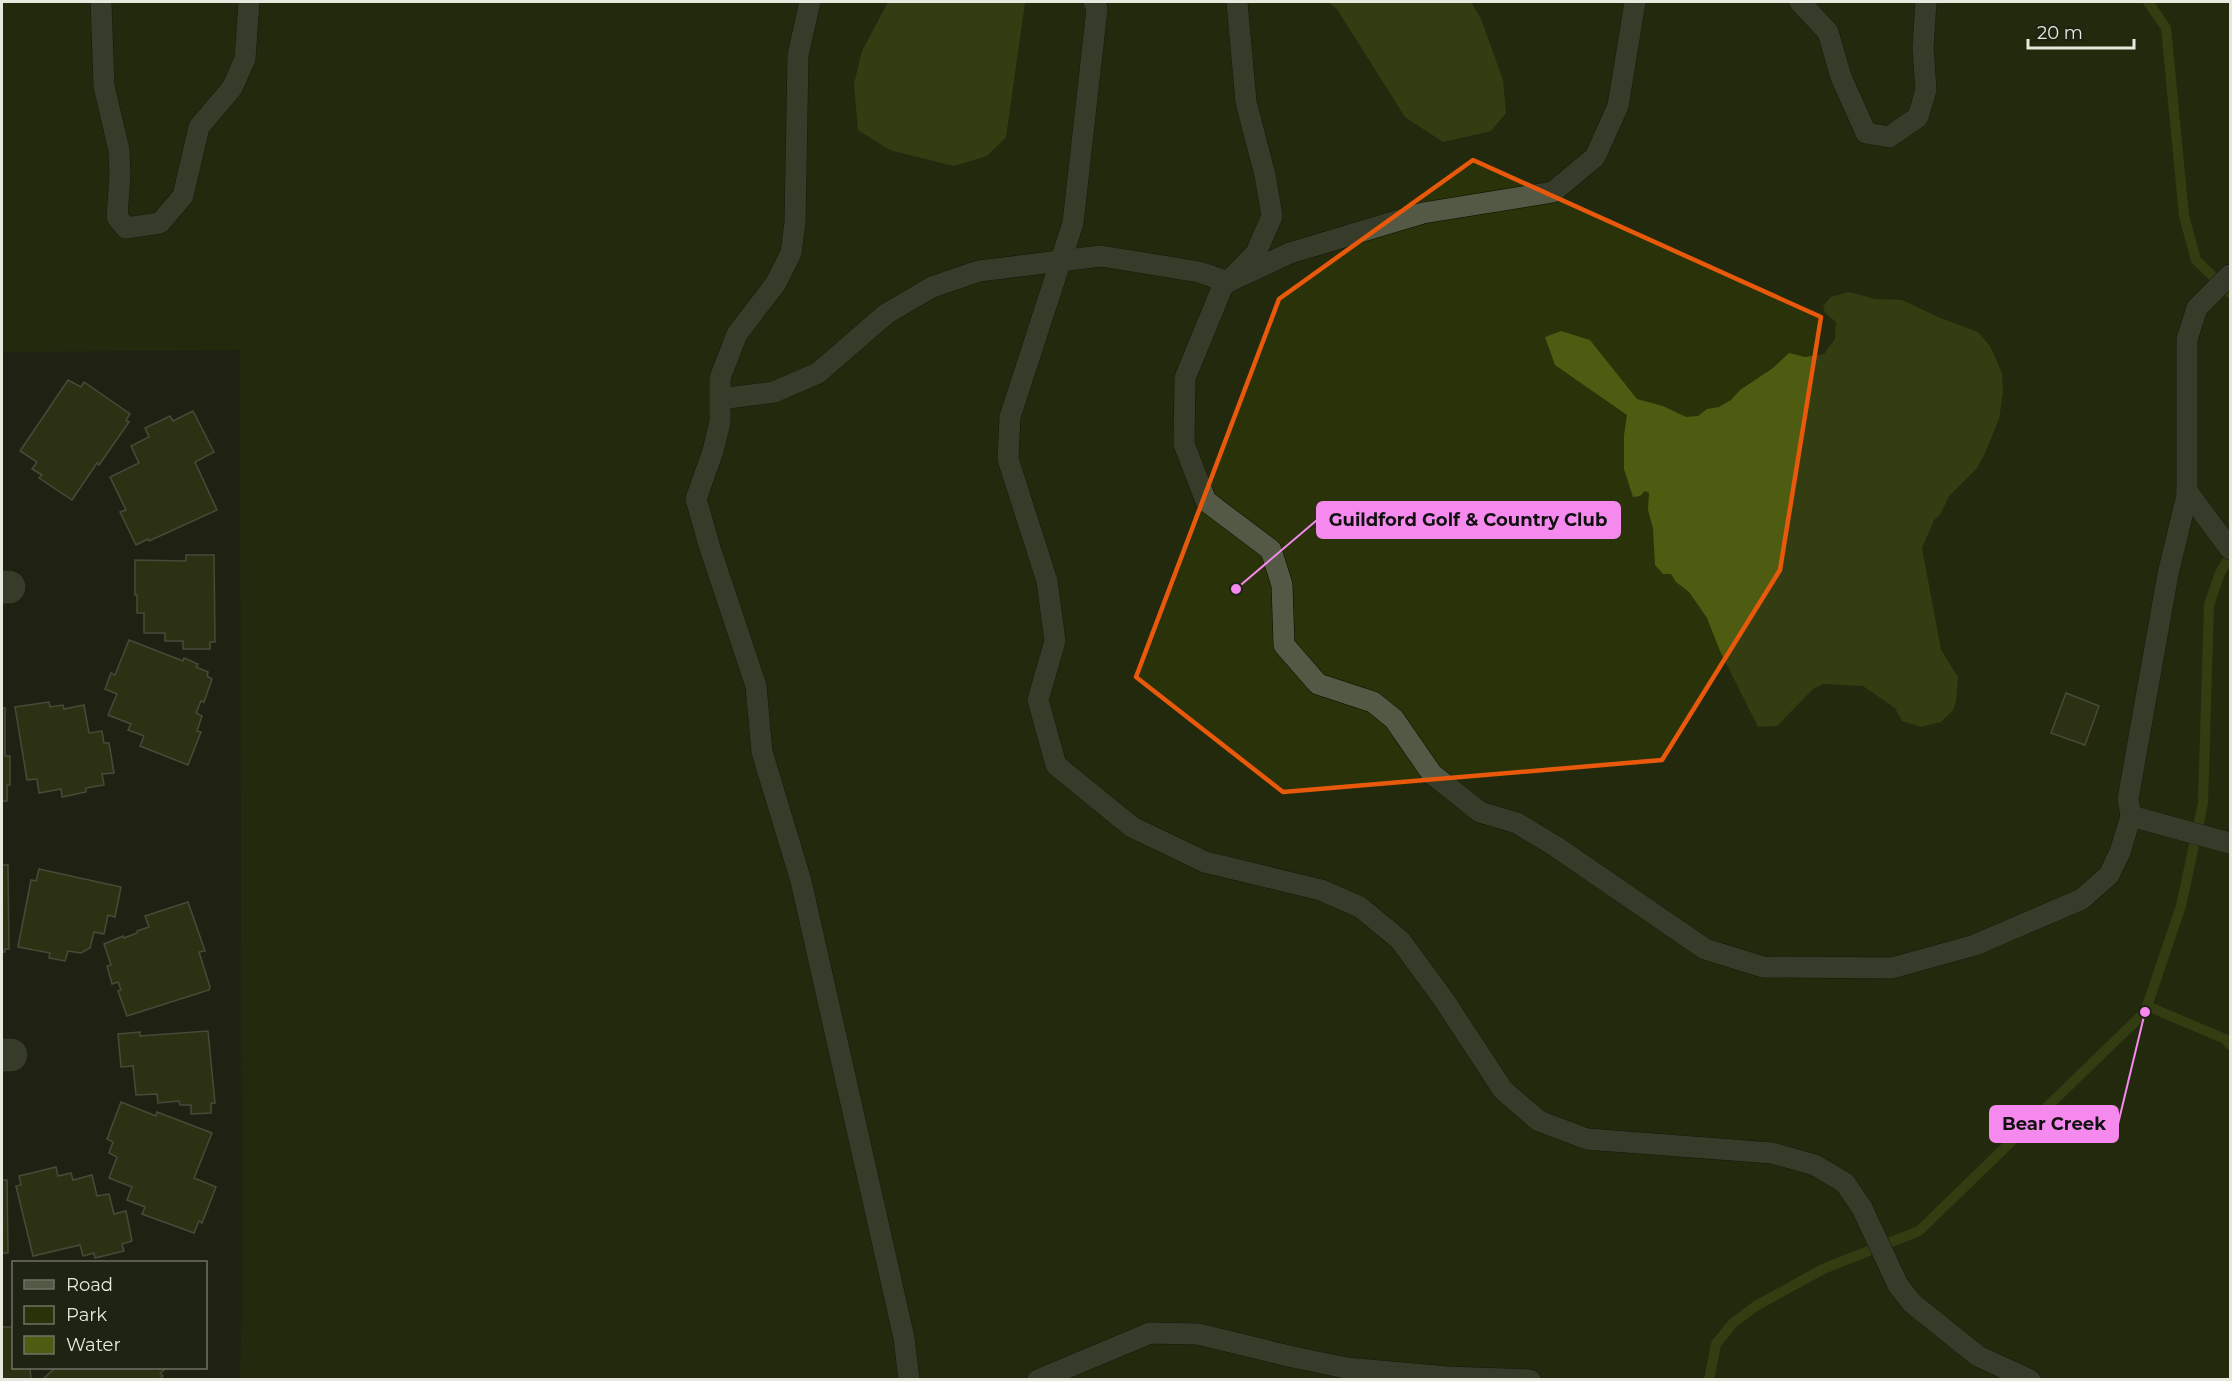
<svg xmlns="http://www.w3.org/2000/svg" width="2232" height="1381" font-family="Montserrat,sans-serif">
  <style>
    .green { fill: #293208 }
    .water { fill: #4e5c11 }
    .lines { fill: none; stroke-linecap: round; stroke-linejoin: round }
    .stream { stroke: #4e5c11; stroke-width: 10 }
    .building { fill: #3a4412; stroke: #767c68; stroke-width: 1.5 }
    .lane-casing { stroke: #090c01; stroke-width: 22 }
    .street-casing { stroke: #090c01; stroke-width: 34 }
    .lane { stroke: #545946; stroke-width: 21 }
    .street { stroke: #545946; stroke-width: 33 }
    .marked { fill: none; stroke: #e8590c; stroke-width: 4.5; stroke-linejoin: round }
    .leader { fill: none; stroke: #f689ed; stroke-width: 2 }
    .callout-dot { fill: #f689ed; stroke: #1f2312; stroke-width: 2 }
    .callout { fill: #f689ed; stroke: #f689ed; stroke-width: 2 }
    .callout-label { font-size: 18px; text-anchor: middle; font-weight: bold; fill: #111 }
  </style>
  <rect width="100%" height="100%" fill="#1f2312"/>
  <polygon class="green" points="2,2 2230,2 2230,1379 240,1379 242,1308 240,350 2,352"/>
  <g class="water">
    <polygon points="888,2 1025,2 1006,137 987,156 954,166 890,150 858,130 854,84 862,51"/>
    <polygon points="1328,2 1471,2 1481,19 1503,80 1506,113 1491,131 1443,142 1405,117 1337,9"/>
    <polygon points="1849,292 1875,299 1902,300 1938,317 1978,332 1990,346 2002,373 2003,392 1999,419 1985,453 1977,468 1949,496 1941,513 1934,520 1922,548 1941,650 1958,677 1956,702 1953,710 1941,722 1921,727 1902,721 1895,708 1863,686 1823,684 1813,689 1777,726 1758,727 1720,651 1707,618 1689,592 1676,582 1671,574 1663,574 1655,565 1653,528 1648,510 1649,493 1645,491 1640,496 1633,497 1624,469 1624,435 1627,415 1555,365 1545,337 1561,331 1590,340 1637,399 1663,406 1686,417 1698,416 1707,409 1719,407 1731,400 1740,390 1773,368 1789,353 1805,357 1824,354 1835,339 1836,322 1825,313 1823,306 1831,297"/>
  </g>
  <g class="lines">
    <g class="stream">
      <polyline points="2148,2 2166,28 2184,216 2196,260 2230,293"/>
      <polyline points="2147,1006 2225,1039 2230,1045"/>
      <polyline points="1709,1380 1716,1344 1733,1323 1756,1306 1823,1269 1919,1231 2145,1012 2181,906 2203,803 2209,605 2220,573 2230,556"/>
    </g>
  </g>
  <g class="building">
    <polygon points="68,380 81,387 84,382 130,414 126,420 129,422 99,465 97,463 72,500 39,478 42,475 32,469 37,462 20,451"/>
    <polygon points="193,411 214,452 195,462 217,510 149,541 148,539 136,545 120,512 126,510 110,477 139,463 131,446 149,437 145,428 170,416 173,421"/>
    <polygon points="186,555 214,555 215,642 210,642 210,649 183,649 183,641 165,641 165,633 144,633 144,613 137,613 137,595 135,595 135,560 186,561"/>
    <polygon points="129,640 183,661 184,658 198,664 196,667 208,672 207,676 212,679 204,702 201,701 196,713 202,716 197,731 201,732 188,765 140,746 144,736 128,730 131,724 108,715 117,694 105,689 111,673 115,675"/>
    <polygon points="2066,693 2099,706 2085,745 2051,733"/>
    <polygon points="49,702 50,707 63,705 64,709 84,705 89,733 102,731 104,743 109,743 114,773 102,774 104,785 86,788 86,792 62,797 61,789 39,793 37,779 27,780 15,707"/>
    <polygon points="2,708 5,708 5,756 10,756 10,785 7,785 7,801 2,801"/>
    <polygon points="2,865 8,865 9,949 5,949 5,952 2,952"/>
    <polygon points="39,869 121,887 115,917 108,915 104,934 94,932 90,948 81,953 68,951 65,961 49,958 50,953 18,947 31,880 36,881"/>
    <polygon points="188,902 205,951 199,952 210,987 209,990 127,1016 118,991 121,990 118,982 112,984 107,966 111,965 104,944 123,936 124,938 137,933 137,931 149,927 145,916"/>
    <polygon points="208,1031 215,1103 211,1103 211,1113 191,1114 191,1105 180,1105 179,1101 158,1103 157,1094 136,1095 133,1066 121,1067 118,1034 140,1032 140,1036"/>
    <polygon points="121,1102 156,1116 157,1112 212,1133 194,1178 216,1187 202,1223 199,1221 194,1233 142,1214 145,1207 127,1200 132,1187 109,1178 117,1157 109,1153 113,1142 107,1139"/>
    <polygon points="56,1167 58,1176 71,1173 73,1180 92,1175 97,1196 109,1194 114,1214 126,1211 132,1241 122,1244 124,1251 95,1258 94,1253 83,1256 80,1245 33,1256 16,1186 21,1185 19,1176"/>
    <polygon points="2,1180 7,1180 8,1253 2,1253"/>
    <polygon points="2,1327 14,1327 14,1368 30,1368 31,1380 2,1380"/>
    <polygon points="55,1368 167,1368 160,1373 163,1376 158,1380 42,1380"/>
  </g>
  <g class="lines">
    <defs>
      <g id="lane">
        <polyline points="101,2 104,86 119,150 120,176 117,217 126,228 160,223 183,196 199,127 232,88 245,59 249,2"/>
        <polyline points="810,2 798,55 795,223 791,253 776,283 737,334 720,378 720,422 713,451 696,499 710,548 756,686 762,752 801,881 904,1338 909,1380"/>
        <polyline points="1094,2 1097,9 1073,223 1010,417 1008,459 1047,581 1055,641 1038,700 1056,765 1132,827 1205,862 1321,890 1360,907 1400,940 1442,997 1503,1090 1539,1121 1587,1139 1772,1153 1815,1165 1845,1183 1862,1208 1898,1285 1912,1303 1978,1356 2030,1380"/>
        <polyline points="1237,2 1246,102 1265,175 1272,216 1256,253 1222,288 1185,378 1184,444 1206,501 1271,550 1282,585 1284,645 1318,684 1373,702 1394,719 1432,774 1480,812 1517,823 1555,846 1705,949 1763,967 1892,968 1975,945 2082,899 2109,875 2120,852 2131,816 2128,799 2168,574 2187,495 2187,339 2197,308 2230,275"/>
        <polyline points="1800,2 1828,32 1841,77 1866,133 1889,137 1918,117 1926,90 1923,48 1926,2"/>
        <polyline points="720,399 774,392 818,373 886,314 932,287 979,271 1101,256 1199,272 1228,282 1290,253 1423,213 1553,192 1595,157 1618,106 1635,2"/>
        <polyline points="2187,491 2230,549"/>
        <polyline points="2131,816 2230,843"/>
        <polyline points="1038,1380 1150,1333 1198,1334 1293,1357 1346,1368 1447,1377 1530,1380"/>
      </g>
      <g id="street">
        <polyline points="2,587 9,587"/>
        <polyline points="2,1055 11,1055"/>
      </g>
    </defs>
    <use href="#lane" class="lane-casing"/>
    <use href="#street" class="street-casing"/>
    <use href="#lane" class="lane"/>
    <use href="#street" class="street"/>
  </g>
  <path d="M0 0H2232V1381H0ZM 1473,160 L 1821,317 L 1780,570 L 1662,760 L 1283,792 L 1136,677 L 1279,299 Z" fill="#1f2312" fill-opacity=".55" fill-rule="evenodd"/>
  <path class="marked" d="M 1473,160 L 1821,317 L 1780,570 L 1662,760 L 1283,792 L 1136,677 L 1279,299 Z"/>
  <path class="leader" d="M1236 589L1317 520M2145 1012L2118 1124"/>
  <g class="callout-dot">
    <circle cx="1236" cy="589" r="6"/>
    <circle cx="2145" cy="1012" r="6"/>
  </g>
  <g class="callout">
    <rect x="1317" y="502" width="303" height="36" rx="6"/>
    <rect x="1990" y="1106" width="128" height="36" rx="6"/>
  </g>
  <g class="callout-label">
    <text x="1468" y="526">Guildford Golf &amp; Country Club</text>
    <text x="2054" y="1130">Bear Creek</text>
  </g>
  <rect width="2232" height="1381" fill="none" stroke="#e6e9de" stroke-width="6"/>
  <rect x="12" y="1261" width="195" height="108" fill="#1f2312" stroke="#6f7264" stroke-width="1.5"/>
  <rect x="24" y="1280" width="30" height="9" fill="#545946" stroke="#6f7264" stroke-width="1.5"/>
  <text x="66" y="1291" font-size="18" fill="#e6e9de">Road</text>
  <rect x="24" y="1306" width="30" height="18" fill="#293208" stroke="#6f7264" stroke-width="1.5"/>
  <text x="66" y="1321" font-size="18" fill="#e6e9de">Park</text>
  <rect x="24" y="1336" width="30" height="18" fill="#4e5c11" stroke="#6f7264" stroke-width="1.5"/>
  <text x="66" y="1351" font-size="18" fill="#e6e9de">Water</text>
  <path d="M2028 39v9h106v-9" fill="none" stroke="#e6e9de" stroke-width="3"/>
  <text x="2037" y="39" font-size="18" fill="#e6e9de" stroke="#1f2312" stroke-width="4.5" paint-order="stroke">20 m</text>
</svg>
